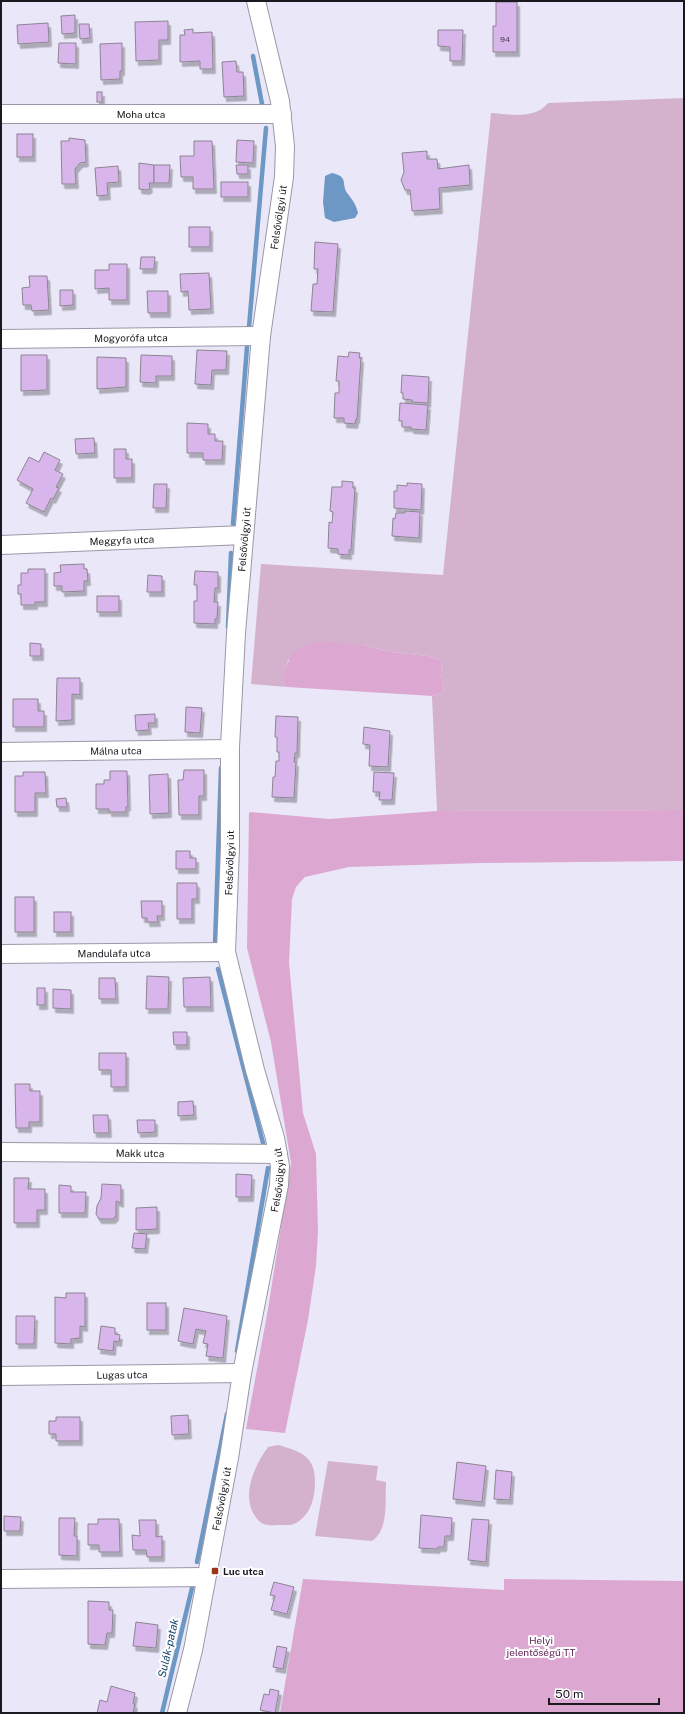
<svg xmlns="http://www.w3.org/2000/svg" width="685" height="1714" font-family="'Public Sans',sans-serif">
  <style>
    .green { fill: #d4b2cd }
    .forest { fill: #dca8d2 }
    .water { fill: #6d98c5 }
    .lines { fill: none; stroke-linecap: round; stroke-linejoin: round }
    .stream { stroke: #6d98c5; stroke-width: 4.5 }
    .building { fill: #d8b6ec; stroke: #8c8491; filter: url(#shadow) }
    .minor-casing { stroke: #9a98a7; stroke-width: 20 }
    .minor { stroke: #fff; stroke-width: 18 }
    .poi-dot { fill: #9d351a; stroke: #fff; stroke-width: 1.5 }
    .labels { text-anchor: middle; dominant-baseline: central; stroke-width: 4; stroke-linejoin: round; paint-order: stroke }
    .number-label { font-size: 8px; fill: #4a4052 }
    .street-label { font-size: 10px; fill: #1a191f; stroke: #fff }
    .poi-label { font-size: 10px; font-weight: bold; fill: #1a191f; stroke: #fff; text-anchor: start }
    .park-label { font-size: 10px; fill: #612459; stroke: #fff }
    .water-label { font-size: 11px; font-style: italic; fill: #0f3f6a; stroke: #fff }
  </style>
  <defs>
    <filter id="shadow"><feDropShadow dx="2.5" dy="4.5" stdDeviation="0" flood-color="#0004"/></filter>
  </defs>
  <rect width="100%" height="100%" fill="#eae8f8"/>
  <g class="green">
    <path d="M 684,98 L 684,810 L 437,811 L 432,696 L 444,692 L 441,673 L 442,660 L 428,656 L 391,652 L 363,645 L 288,660 L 282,681 L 287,687 L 251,684 L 261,564 L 443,575 L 491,113 C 510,114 534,120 548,103 Z"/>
    <path d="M 278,1445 C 299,1451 315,1455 315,1481 C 315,1497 311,1515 296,1523 C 291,1526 283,1525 277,1525 C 271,1526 262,1525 258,1520 C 239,1499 254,1466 268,1447 Z"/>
    <path d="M 328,1461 L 378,1466 L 376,1480 L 386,1482 C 385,1500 389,1530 372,1541 L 315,1536 Z"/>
  </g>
  <g class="forest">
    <path d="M 319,641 L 363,645 L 391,652 L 428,656 L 442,660 L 441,673 L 444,692 L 432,696 L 287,687 L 282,681 C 287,657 295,647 319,641 Z"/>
    <polygon points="684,810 684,861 482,863 349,867 305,877 296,887 292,899 289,963 303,1113 316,1154 318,1232 316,1266 308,1320 285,1433 246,1429 268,1309 291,1163 271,1042 247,948 249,813 250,812 329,819 437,811"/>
    <polygon points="303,1579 504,1590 504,1579 684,1581 684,1713 280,1713"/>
  </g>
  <path class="water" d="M 332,173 C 350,177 340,184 348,194 C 353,201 356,204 358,213 L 355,218 L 334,222 L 325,218 L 323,202 L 325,176 Z"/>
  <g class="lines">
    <g class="stream">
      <polyline points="253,56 262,104"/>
      <polyline points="249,327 266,128"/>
      <polyline points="233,524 247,347"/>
      <polyline points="228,627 231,553"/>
      <polyline points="215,945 221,768"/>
      <polyline points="218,969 263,1143"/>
      <polyline points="237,1351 268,1168"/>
      <polyline points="197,1562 227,1414"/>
      <polyline points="162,1713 192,1588"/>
    </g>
  </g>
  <g class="building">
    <polygon points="496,2 517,2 517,52 493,52 493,26 496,26"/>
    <polygon points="75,15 75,33 62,34 61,16"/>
    <polygon points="168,21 168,40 159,40 159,60 136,61 135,22"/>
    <polygon points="48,23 49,42 18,44 17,25"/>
    <polygon points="79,24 89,24 90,38 80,39"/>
    <polygon points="193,29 193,33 212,32 213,69 200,69 200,61 180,62 180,35 185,35 184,30"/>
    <polygon points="438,30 463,30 462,61 450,61 450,47 438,46"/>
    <polygon points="59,43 76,43 76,64 58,63"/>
    <polygon points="122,43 122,71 120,71 120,79 101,80 100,44"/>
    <polygon points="236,61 237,72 243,72 244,96 224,97 222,62"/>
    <rect x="97" y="92" width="5" height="10"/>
    <rect x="17" y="134" width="16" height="23"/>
    <polygon points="69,138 85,140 86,162 80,163 75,169 76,184 62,184 61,141 69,141"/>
    <polygon points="237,140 254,141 253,163 236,162"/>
    <polygon points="194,141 212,141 214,189 193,189 193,177 181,177 180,156 194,156"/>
    <polygon points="427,151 427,159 437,159 438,169 469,165 470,185 439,188 440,209 412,211 410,190 405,190 401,180 404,172 402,153"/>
    <polygon points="139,163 154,165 154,183 149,183 150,188 147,190 139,189"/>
    <polygon points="154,165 170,165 169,183 154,183"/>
    <polygon points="236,165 248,165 248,174 237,174"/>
    <polygon points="118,166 119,182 107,183 108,195 97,196 95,168"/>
    <rect x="221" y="182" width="27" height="15"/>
    <rect x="189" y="227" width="21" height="20"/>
    <polygon points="315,242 338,244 333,312 311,311 313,284 317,284 318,269 314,269"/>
    <polygon points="141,257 155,257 154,269 140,269"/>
    <polygon points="109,264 127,264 127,300 109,300 109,288 95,289 95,270 109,270"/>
    <polygon points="209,273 211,309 189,310 188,291 181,292 180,274"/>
    <polygon points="29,276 47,276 49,310 32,311 31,305 23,305 22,288 30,287"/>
    <polygon points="60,290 73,290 73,305 60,306"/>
    <polygon points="147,291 168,291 168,313 148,313"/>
    <polygon points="197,350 227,351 226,370 212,370 211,385 195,384"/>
    <polygon points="349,352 360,353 359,358 361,358 357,419 356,419 355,424 344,423 344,418 334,418 335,393 339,393 339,381 336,381 338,356 348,357"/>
    <polygon points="21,355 47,355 47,390 21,391"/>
    <polygon points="141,355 172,356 172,376 156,376 156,383 140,382"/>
    <polygon points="97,357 126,358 126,387 97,389"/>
    <polygon points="402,375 429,377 428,403 412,402 412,400 403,399 403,393 401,393"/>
    <polygon points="400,403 428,405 426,430 411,429 411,427 402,427 402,421 399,421"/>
    <polygon points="187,423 208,424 208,434 215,434 215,441 223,441 222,460 203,460 203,453 187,453"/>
    <polygon points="94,438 95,453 76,454 75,439"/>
    <polygon points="114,449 126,449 126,459 132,459 132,478 114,478"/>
    <polygon points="44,452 60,460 55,470 63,474 56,487 59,488 53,499 51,498 44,512 26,503 33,489 17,480 29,457 39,462"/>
    <polygon points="342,481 353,482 353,488 355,488 351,550 349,550 349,555 338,554 338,549 328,548 329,522 332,523 333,512 330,511 332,487 342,487"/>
    <polygon points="407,483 422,484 421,510 394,508 394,491 397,491 397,485 407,486"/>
    <polygon points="154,484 167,484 166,508 153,508"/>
    <polygon points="405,511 420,512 419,538 392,536 393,518 395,519 396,513 405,513"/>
    <polygon points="84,564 84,569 87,569 88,581 84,581 84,591 62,592 62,586 54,586 54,573 61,572 60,565"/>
    <polygon points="28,569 45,569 45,602 35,602 35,605 21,605 21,594 18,594 18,585 21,585 21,573 28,573"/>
    <polygon points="195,571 218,572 218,588 215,588 214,602 218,602 217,619 215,619 215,624 194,623 194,601 197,601 197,585 194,585"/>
    <polygon points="148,575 162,576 162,592 147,592"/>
    <rect x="97" y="596" width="22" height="16"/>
    <polygon points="30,643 41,644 41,656 30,656"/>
    <polygon points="57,678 80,678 80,695 72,694 72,720 56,721"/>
    <polygon points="13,699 38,699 38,711 44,711 44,727 13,727"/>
    <polygon points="186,707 202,708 200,733 185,732"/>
    <polygon points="155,714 155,723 148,723 149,730 136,731 135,715"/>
    <polygon points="276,716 298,717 297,753 295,753 294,762 296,762 294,798 272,797 273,777 275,777 276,761 279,761 279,752 277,752 277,737 275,737"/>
    <polygon points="364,727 390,731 388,767 369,766 370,745 363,744"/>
    <polygon points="184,770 204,770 204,796 199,796 199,815 179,815 178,780 183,780"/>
    <polygon points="110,771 127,771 128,806 126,807 126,812 109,812 109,809 96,809 96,784 104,784 104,780 110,780"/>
    <polygon points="23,772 45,772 46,793 35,793 35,812 15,812 15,776 23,776"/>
    <polygon points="374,772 394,773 392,800 379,800 380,792 373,792"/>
    <polygon points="168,774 169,813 150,814 149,775"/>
    <polygon points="66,798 67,807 57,807 56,799"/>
    <polygon points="176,851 190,851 190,858 196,858 196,869 176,869"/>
    <polygon points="177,883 197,883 197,899 192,899 192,919 177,919"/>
    <rect x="15" y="897" width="19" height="35"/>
    <polygon points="141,901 162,901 162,916 157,916 158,922 147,922 147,918 142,918"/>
    <rect x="54" y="912" width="17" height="20"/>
    <polygon points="147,976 169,977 168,1009 146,1009"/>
    <polygon points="210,977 211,1007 184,1007 183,978"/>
    <polygon points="99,978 115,978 116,999 99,999"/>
    <rect x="37" y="988" width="8" height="17"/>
    <polygon points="53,989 71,990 71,1009 53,1008"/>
    <polygon points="173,1032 187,1032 187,1045 174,1045"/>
    <polygon points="99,1053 126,1053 126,1087 111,1087 111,1070 99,1070"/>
    <polygon points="15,1084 30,1084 30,1091 40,1091 40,1122 29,1122 29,1128 16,1128"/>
    <polygon points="193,1101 194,1115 178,1116 178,1102"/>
    <polygon points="93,1115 108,1115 109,1133 94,1133"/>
    <polygon points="137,1120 155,1120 155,1132 138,1133"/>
    <polygon points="236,1174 252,1175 251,1197 236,1197"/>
    <polygon points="14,1178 29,1178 28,1189 45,1189 45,1210 37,1210 37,1223 14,1223"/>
    <polygon points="102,1184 121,1185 121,1203 116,1201 116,1216 113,1219 99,1219 96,1214 97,1206 101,1198"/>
    <polygon points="59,1185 71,1186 71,1192 86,1192 85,1213 59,1213"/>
    <polygon points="157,1207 157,1229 136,1230 136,1208"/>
    <polygon points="134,1233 147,1234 145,1249 132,1248"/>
    <polygon points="66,1293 85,1293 85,1327 80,1326 80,1338 71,1339 71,1344 55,1343 55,1297 66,1298"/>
    <rect x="147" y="1303" width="19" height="27"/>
    <polygon points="184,1308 227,1316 223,1358 206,1356 208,1344 203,1343 206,1331 196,1329 193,1344 178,1341"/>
    <polygon points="16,1316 35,1316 34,1344 16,1344"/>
    <polygon points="101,1326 115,1328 115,1334 120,1335 119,1342 114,1341 113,1351 98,1349"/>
    <polygon points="188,1415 189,1434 172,1435 171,1416"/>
    <polygon points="56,1417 80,1417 80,1441 56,1441 56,1434 49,1434 49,1421 56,1421"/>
    <polygon points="457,1462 486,1466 482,1502 453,1499"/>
    <polygon points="496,1470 512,1472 510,1500 494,1499"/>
    <polygon points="421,1515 452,1518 451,1536 445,1536 444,1547 438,1547 437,1549 419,1548"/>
    <polygon points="4,1516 21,1517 20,1531 4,1531"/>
    <polygon points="59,1518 75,1518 74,1536 77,1536 77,1556 59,1555"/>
    <polygon points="98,1519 119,1519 120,1552 99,1552 99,1545 88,1545 88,1524 98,1524"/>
    <polygon points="472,1519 489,1520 486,1562 468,1560"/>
    <polygon points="139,1520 156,1520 156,1537 162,1536 162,1557 147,1557 146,1550 133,1550 132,1535 140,1536"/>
    <polygon points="274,1582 294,1587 287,1614 271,1610 275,1596 270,1595"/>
    <polygon points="88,1601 109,1602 109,1610 113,1610 112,1633 107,1633 105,1645 88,1644"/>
    <polygon points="136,1622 158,1625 156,1648 133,1646"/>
    <polygon points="277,1646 287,1648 283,1669 273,1667"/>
    <polygon points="111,1686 135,1693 133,1704 135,1704 133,1713 97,1713 100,1700 107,1702"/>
    <polygon points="270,1689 279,1691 275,1713 260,1710 264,1694 269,1695"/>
  </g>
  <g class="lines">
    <defs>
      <g id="minor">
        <path id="s1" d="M 1,114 L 282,114"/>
        <path id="s2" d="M 1,339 L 261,336"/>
        <path id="s3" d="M 1,545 L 244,535"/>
        <path id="s4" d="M 1,752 L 230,749"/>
        <path id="s5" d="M 1,954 L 226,952"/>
        <path id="s6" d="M 1,1152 L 278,1154"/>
        <path id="s7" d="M 1,1376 L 242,1373"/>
        <polyline points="1,1579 206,1577"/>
        <path id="s8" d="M 177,1713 L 193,1650 L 229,1458 L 242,1373 L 279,1185 L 280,1166 L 275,1138 L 255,1070 L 226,952 L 230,847 L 230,747 L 236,633 L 261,336 L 284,177 L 285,146 L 280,101 L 256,1"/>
      </g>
    </defs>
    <use href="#minor" class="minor-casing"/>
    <use href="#minor" class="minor"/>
  </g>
  <rect class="poi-dot" x="211" y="1567" width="8" height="8" rx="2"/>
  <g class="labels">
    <g class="number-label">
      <text x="505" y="39">94</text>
    </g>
    <g class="street-label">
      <text stroke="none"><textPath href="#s1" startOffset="140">Moha utca</textPath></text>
      <text stroke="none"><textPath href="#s8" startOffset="1515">Felsővölgyi út</textPath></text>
      <text stroke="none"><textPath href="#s2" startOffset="130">Mogyorófa utca</textPath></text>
      <text stroke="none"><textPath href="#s8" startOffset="1191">Felsővölgyi út</textPath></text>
      <text stroke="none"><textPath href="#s3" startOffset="121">Meggyfa utca</textPath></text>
      <text stroke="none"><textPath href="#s4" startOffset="115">Málna utca</textPath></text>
      <text stroke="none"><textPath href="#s8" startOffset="867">Felsővölgyi út</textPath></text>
      <text stroke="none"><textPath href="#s5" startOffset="113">Mandulafa utca</textPath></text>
      <text stroke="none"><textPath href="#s6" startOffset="139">Makk utca</textPath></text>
      <text stroke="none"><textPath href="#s8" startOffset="543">Felsővölgyi út</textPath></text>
      <text stroke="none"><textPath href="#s7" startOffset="121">Lugas utca</textPath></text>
      <text stroke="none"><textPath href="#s8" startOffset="219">Felsővölgyi út</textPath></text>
    </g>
    <g class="poi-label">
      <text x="223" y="1571">Luc utca</text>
    </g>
    <g class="park-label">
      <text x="541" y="1640">Helyi<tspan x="541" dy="12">jelentőségű TT</tspan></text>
    </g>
    <g class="water-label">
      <text transform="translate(168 1648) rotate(-77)">Sulák-patak</text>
    </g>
  </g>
  <rect width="685" height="1714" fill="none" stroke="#1a191f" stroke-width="4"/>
  <path d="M549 1698v6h110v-6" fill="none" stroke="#1a191f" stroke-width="2"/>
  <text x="555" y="1698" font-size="12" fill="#1a191f" stroke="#ffffff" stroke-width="3" paint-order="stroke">50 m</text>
</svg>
